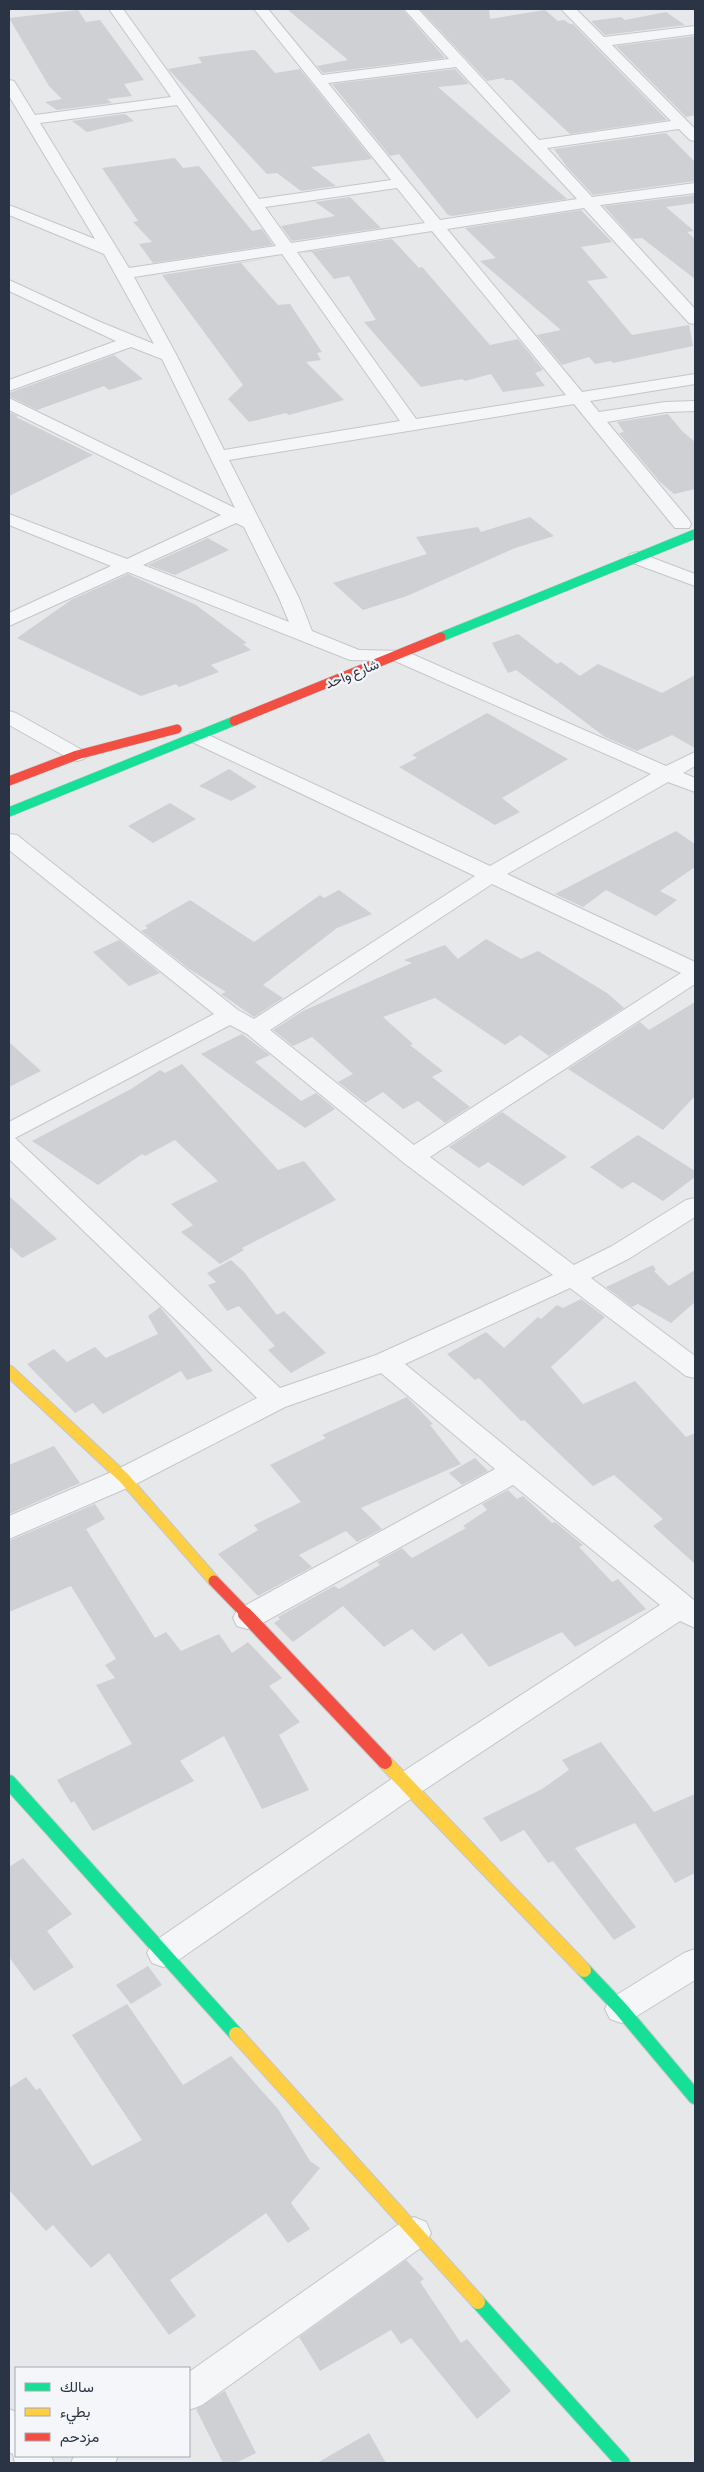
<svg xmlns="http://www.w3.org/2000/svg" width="704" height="2472" font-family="'Sofia Sans Condensed',Vazirmatn,sans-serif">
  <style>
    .building { fill: #ced0d3 }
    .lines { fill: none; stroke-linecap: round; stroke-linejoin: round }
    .street-casing { stroke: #c4c6c8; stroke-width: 2 }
    .fast-far1-casing { stroke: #c4c6c8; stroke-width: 10 }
    .fast-casing { stroke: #c4c6c8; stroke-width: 16 }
    .slow-far1-casing { stroke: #c4c6c8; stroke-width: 13 }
    .slow-casing { stroke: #c4c6c8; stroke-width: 16 }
    .jam-far2-casing { stroke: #c4c6c8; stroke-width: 10 }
    .jam-far1-casing { stroke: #c4c6c8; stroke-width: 13 }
    .jam-casing { stroke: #c4c6c8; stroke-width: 16 }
    .street { fill: #f5f6f7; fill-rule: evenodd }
    .fast-far1 { stroke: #16e098; stroke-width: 9 }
    .fast { stroke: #16e098; stroke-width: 14 }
    .slow-far1 { stroke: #ffcf43; stroke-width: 11 }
    .slow { stroke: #ffcf43; stroke-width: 14 }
    .jam-far2 { stroke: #f24e42; stroke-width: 9 }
    .jam-far1 { stroke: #f24e42; stroke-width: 11 }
    .jam { stroke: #f24e42; stroke-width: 14 }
    .labels { text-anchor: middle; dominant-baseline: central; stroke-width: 4.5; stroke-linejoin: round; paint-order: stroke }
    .far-street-label { font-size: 14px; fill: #2b3445; stroke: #f4f6f9 }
  </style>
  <rect width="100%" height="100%" fill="#e6e8ea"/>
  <g class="building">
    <polygon points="287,9 402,9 445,58 323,73 317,66 348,60"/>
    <polygon points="420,9 489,9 490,19 545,10 558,21 564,20 570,24 573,24 667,120 570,134 512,80 505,80 504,78 487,81"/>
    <polygon points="78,10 86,22 100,20 144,80 124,84 132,96 107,99 112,103 57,110 45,102 62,99 49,86 9,18"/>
    <polygon points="666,12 685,25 605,35 591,21 621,17 625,20"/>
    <polygon points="695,36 695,115 686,117 616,46"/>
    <polygon points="252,50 255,50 275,73 300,69 372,159 311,167 336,186 301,191 277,173 267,174 168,69 202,63 198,57"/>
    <polygon points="455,69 469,84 438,87 567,199 452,216 448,215 399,154 390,156 332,84"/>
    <polygon points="125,114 134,121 87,132 72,121"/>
    <polygon points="666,133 695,162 695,181 593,195 567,167 554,149"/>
    <polygon points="175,158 183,168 199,166 252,231 262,229 273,245 153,263 139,244 152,242 133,222 138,221 102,168"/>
    <polygon points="695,195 695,203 666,207 694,231 687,232 695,239 695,279 642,238 633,239 604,206"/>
    <polygon points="350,197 381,228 292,241 281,226 335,216 315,202"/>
    <polygon points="581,210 612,242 581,247 608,278 587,281 632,335 689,325 693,346 613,363 611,361 595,364 589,357 562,365 537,335 561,330 480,261 496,258 465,228"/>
    <polygon points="392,239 419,268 422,267 490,345 518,339 543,370 535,373 545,386 503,392 491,374 465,381 462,379 421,387 364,322 376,320 349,276 334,279 312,252 300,253"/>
    <polygon points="281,256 241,263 278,305 290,304 322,352 317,353 321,360 306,362 344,400 289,415 286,413 249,422 228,399 243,385 162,275"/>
    <polygon points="114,355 143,379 109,390 104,386 37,410 9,396 9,393"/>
    <polygon points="9,412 18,416 16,417 93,455 9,496"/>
    <polygon points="668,414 682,431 695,442 695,489 674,494 659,481 619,433 624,432 617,422"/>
    <polygon points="530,517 554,536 515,548 407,596 363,610 333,583 427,554 416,537 478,527 481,532"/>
    <polygon points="208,538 229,550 175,575 148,565"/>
    <polygon points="128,574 196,605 247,643 243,644 251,650 211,665 219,672 179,687 176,684 141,696 17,638 71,600"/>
    <polygon points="518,634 557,664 561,662 580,676 598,664 662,693 695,675 695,748 672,735 637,751 605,737 516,670 508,673 492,643"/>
    <polygon points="487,713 568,759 502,798 520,812 495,825 399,767 417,758 412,755"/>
    <polygon points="229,769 257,787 231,801 199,786"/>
    <polygon points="170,803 196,819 153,843 128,826"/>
    <polygon points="676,831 695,844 695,867 660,891 677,900 656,916 606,890 583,907 555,894"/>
    <polygon points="339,890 372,914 337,928 263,985 283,998 254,1017 221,994 226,992 189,969 141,931 148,928 145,926 190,900 254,942 320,895 324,898"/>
    <polygon points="486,939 521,959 538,951 607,993 624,1008 549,1056 520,1035 505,1045 435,998 383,1017 413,1044 410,1045 443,1071 432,1077 470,1107 445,1123 418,1101 403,1109 383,1092 365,1103 338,1082 353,1074 312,1037 293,1046 273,1030 303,1011 412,963 404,960 445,945 458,959"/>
    <polygon points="119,940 160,973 129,986 93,952"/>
    <polygon points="695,1002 695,1096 663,1130 568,1069 640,1022 649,1030"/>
    <polygon points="242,1034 270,1055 255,1062 301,1101 316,1093 335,1109 305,1128 201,1054"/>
    <polygon points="9,1042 41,1071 9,1087"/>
    <polygon points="182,1064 278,1170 304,1161 336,1200 242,1248 244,1250 220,1264 181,1232 193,1225 171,1204 218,1181 175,1140 145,1156 142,1154 98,1185 32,1141 131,1089 160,1070 165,1073"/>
    <polygon points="502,1112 567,1157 523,1186 488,1162 479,1168 449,1147"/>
    <polygon points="638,1135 695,1171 695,1177 663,1201 633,1182 622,1189 590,1167"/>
    <polygon points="9,1196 57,1239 22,1258 9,1246"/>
    <polygon points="231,1260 244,1272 277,1315 284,1311 326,1353 291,1373 268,1350 275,1346 239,1306 227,1311 208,1285 216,1282 207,1273"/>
    <polygon points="653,1265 656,1270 654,1271 669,1286 695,1270 695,1302 671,1323 638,1304 632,1307 606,1287"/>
    <polygon points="581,1299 605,1317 551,1367 583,1404 635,1381 686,1437 695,1433 695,1564 653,1526 663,1519 614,1475 593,1486 524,1420 521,1421 479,1378 475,1380 447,1354 486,1332 504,1348 538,1317 541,1319 557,1305 563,1308"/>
    <polygon points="160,1307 213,1371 187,1380 181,1371 103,1414 93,1403 75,1413 27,1364 54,1349 67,1362 95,1347 106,1358 158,1334 148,1316"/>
    <polygon points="407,1397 433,1424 430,1425 461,1464 361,1508 382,1529 357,1542 346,1531 299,1555 312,1567 258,1596 218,1554 258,1530 254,1525 301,1502 270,1465 326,1438 322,1435"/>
    <polygon points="54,1446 80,1483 9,1514 9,1465"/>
    <polygon points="475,1458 488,1471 462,1485 449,1473"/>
    <polygon points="508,1490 517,1499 523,1496 552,1523 555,1522 583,1545 579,1547 612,1582 618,1579 646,1609 575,1647 562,1632 489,1667 462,1633 434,1651 412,1629 384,1647 343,1606 293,1642 274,1623 280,1619 278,1617 334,1586 339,1589 380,1565 377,1562 402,1548 412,1558 466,1528 463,1526 487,1510 482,1504"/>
    <polygon points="95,1504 105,1519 86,1529 155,1638 166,1632 181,1651 219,1634 232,1653 248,1642 282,1678 269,1686 300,1722 279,1735 309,1790 262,1809 224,1736 180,1761 194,1781 93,1831 74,1801 71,1803 57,1780 132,1744 96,1685 115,1678 105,1665 116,1659 71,1586 9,1612 9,1541"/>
    <polygon points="601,1742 654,1812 695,1794 695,1873 675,1883 635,1823 575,1848 636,1927 614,1940 553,1861 548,1863 524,1830 501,1842 483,1818 542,1789 569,1770 562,1760"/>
    <polygon points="23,1858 72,1914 47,1931 74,1967 34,1991 9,1957 9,1867"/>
    <polygon points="148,1966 162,1985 131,2004 116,1985"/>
    <polygon points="127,2004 183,2085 231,2056 278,2109 310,2161 320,2168 291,2203 310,2229 288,2243 266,2213 170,2280 196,2316 169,2335 109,2253 91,2268 53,2225 46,2231 9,2190 9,2088 26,2077 36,2090 40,2088 92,2166 142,2140 72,2035"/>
    <polygon points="406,2260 424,2279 420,2282 461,2343 467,2339 511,2391 477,2419 411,2338 401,2344 391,2330 320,2371 299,2337"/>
    <polygon points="225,2391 256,2453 236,2463 223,2463 196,2409"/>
    <polygon points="369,2433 386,2463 317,2463"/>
  </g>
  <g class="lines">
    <defs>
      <g id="street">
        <path d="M 109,9 L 123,9 L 259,199 L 391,180 L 254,9 L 268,9 L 322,75 L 449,59 L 404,9 L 418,9 L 539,140 L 671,121 L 561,9 L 576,9 L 604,37 L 695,26 L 695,34 L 612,45 L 695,129 L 695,141 L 690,140 L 679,129 L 547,148 L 592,197 L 695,183 L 695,193 L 600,205 L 695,309 L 695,324 L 689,323 L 584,208 L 447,229 L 582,392 L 695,374 L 695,384 L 590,401 L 599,412 L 665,402 L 695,401 L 695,411 L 665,412 L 607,422 L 689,520 L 691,524 L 689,528 L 675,528 L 574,404 L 229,460 L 299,598 L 312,631 L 359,650 L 405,651 L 666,766 L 695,752 L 695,766 L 683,773 L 695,778 L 695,792 L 668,782 L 507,874 L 695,962 L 695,984 L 430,1157 L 574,1265 L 612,1246 L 686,1200 L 695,1198 L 695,1217 L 630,1258 L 591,1278 L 695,1356 L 695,1378 L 686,1376 L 570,1288 L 405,1364 L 695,1601 L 695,1628 L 680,1621 L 418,1794 L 174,1963 L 163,1967 L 152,1963 L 147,1953 L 152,1943 L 396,1776 L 660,1605 L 513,1485 L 257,1626 L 247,1629 L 237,1626 L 233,1618 L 237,1610 L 495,1469 L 381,1373 L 285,1407 L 134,1485 L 9,1539 L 9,1516 L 114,1471 L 257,1398 L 9,1159 L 9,1122 L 214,1014 L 9,850 L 9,834 L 17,835 L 238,1010 L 254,1019 L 475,876 L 190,741 L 187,737 L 190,733 L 197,731 L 204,733 L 490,866 L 651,774 L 395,661 L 350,660 L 128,572 L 9,626 L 9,613 L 111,566 L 9,525 L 9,514 L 127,559 L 221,515 L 9,410 L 9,398 L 235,508 L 162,359 L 131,347 L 9,391 L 9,380 L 116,341 L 9,291 L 9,280 L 98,321 L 154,344 L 104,254 L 9,215 L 9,205 L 95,239 L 9,96 L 9,80 L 14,81 L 35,115 L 171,97 ZM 456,67 L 577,199 L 440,220 L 328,83 ZM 177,105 L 276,246 L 129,268 L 40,123 ZM 397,188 L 425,223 L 291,243 L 265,207 ZM 432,231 L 566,395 L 416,419 L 297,252 ZM 282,254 L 400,421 L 224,450 L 177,356 L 134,277 ZM 236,523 L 244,527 L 279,598 L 289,622 L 143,565 ZM 492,884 L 681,973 L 414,1145 L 270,1030 ZM 230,1025 L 247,1034 L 404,1163 L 553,1275 L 376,1355 L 280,1388 L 15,1138 Z"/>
        <polygon points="637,552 695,574 695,586 630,562 628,558 630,554"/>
        <polygon points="9,711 16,713 84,751 87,755 84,759 77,761 70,759 9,725"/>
        <polygon points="695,1949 695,1980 632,2019 621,2023 610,2019 605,2009 610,1999 684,1953"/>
        <polygon points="414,2217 426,2222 431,2233 426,2244 202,2405 189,2410 189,2372 402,2222"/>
        <polygon points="9,2409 16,2412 16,2456 51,2456 54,2463 15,2463 13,2454 9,2452"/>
        <polygon points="74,2456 118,2456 115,2463 71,2463"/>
      </g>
      <g id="fast-far1">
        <polyline points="441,637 695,534"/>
        <polyline points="9,812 234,721"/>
      </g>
      <g id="fast">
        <polyline points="9,1782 236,2034"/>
        <polyline points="584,1970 621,2009 695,2097"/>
        <polyline points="478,2302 623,2463"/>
      </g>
      <polyline id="slow-far1" points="9,1371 124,1478 214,1581"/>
      <g id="slow">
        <polyline points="385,1762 584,1970"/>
        <polyline points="236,2034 478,2302"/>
      </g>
      <g id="jam-far2">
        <polyline points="234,721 441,637"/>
        <polyline points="9,781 77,755 177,729"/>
      </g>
      <polyline id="jam-far1" points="214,1581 247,1615"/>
      <polyline id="jam" points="245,1614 385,1762"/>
    </defs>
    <use href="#street" class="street-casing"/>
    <use href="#fast-far1" class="fast-far1-casing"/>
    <use href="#fast" class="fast-casing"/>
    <use href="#slow-far1" class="slow-far1-casing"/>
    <use href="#slow" class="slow-casing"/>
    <use href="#jam-far2" class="jam-far2-casing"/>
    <use href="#jam-far1" class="jam-far1-casing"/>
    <use href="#jam" class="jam-casing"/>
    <use href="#street" class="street"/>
    <use href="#fast-far1" class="fast-far1"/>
    <use href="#fast" class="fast"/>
    <use href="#slow-far1" class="slow-far1"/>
    <use href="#slow" class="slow"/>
    <use href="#jam-far2" class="jam-far2"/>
    <use href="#jam-far1" class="jam-far1"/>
    <use href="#jam" class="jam"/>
  </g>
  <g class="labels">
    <g class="far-street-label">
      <text transform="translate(352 674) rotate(-22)">شارع واحد</text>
    </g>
  </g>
  <rect width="704" height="2472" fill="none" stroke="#2b3445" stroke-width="20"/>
  <rect x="15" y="2367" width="175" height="90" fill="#f4f6f9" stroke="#a4a8b1"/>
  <rect x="25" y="2383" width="25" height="8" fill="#16e098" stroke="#a4a8b1"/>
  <text x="60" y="2392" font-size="15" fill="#2b3445">سالك</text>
  <rect x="25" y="2408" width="25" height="8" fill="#ffcf43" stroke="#a4a8b1"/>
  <text x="60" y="2417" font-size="15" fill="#2b3445">بطيء</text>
  <rect x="25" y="2433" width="25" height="8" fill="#f24e42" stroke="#a4a8b1"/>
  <text x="60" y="2442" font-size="15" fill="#2b3445">مزدحم</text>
</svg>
